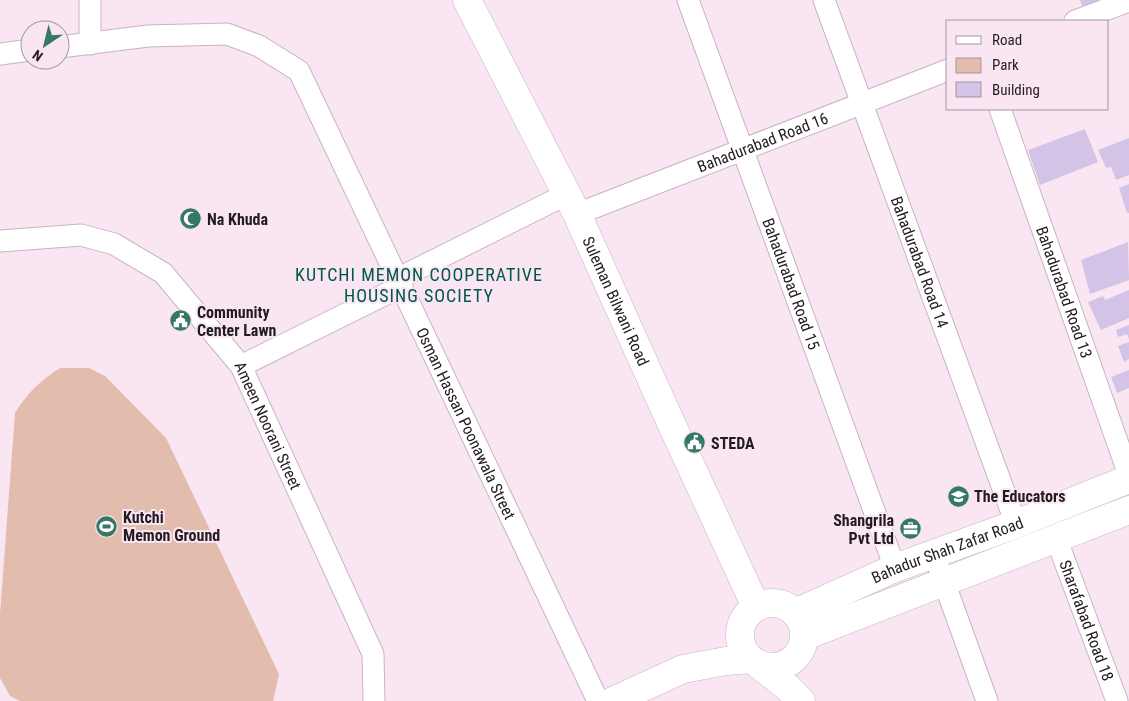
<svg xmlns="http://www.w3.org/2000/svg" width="1129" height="701" font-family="'Roboto Condensed',sans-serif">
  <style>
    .green { fill: #e2bcac }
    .building { fill: #d3c3e7 }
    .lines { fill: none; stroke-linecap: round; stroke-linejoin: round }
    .street-casing { stroke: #c8b4c1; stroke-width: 23 }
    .secondary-casing { stroke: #c8b4c1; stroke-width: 29 }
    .street { stroke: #fff; stroke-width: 21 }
    .secondary { stroke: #fff; stroke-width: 28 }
    .labels { text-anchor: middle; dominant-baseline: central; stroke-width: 4; stroke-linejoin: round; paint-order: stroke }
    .street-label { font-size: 16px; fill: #221b20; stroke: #fae6f3 }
    .poi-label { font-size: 16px; font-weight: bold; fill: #221b20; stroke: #fae6f3; text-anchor: start }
    .neighbourhood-label { font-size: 18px; letter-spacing: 1px; fill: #005947; stroke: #fae6f3 }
  </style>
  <rect width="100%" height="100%" fill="#fae6f3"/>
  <path class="green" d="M 60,368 L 89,368 L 105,376 L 166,438 L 279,674 L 273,701 L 20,701 L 10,696 L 0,678 L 0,614 L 15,413 C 28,392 40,381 60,368 Z"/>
  <g class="building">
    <polygon points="1080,0 1111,0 1083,9"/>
    <polygon points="1085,129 1098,162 1040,185 1028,150"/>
    <polygon points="1129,138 1129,175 1116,180 1111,167 1106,168 1098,150"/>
    <polygon points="1129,184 1129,213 1127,213 1119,188"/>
    <polygon points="1128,242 1129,280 1090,294 1081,260"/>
    <polygon points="1129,290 1129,318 1101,330 1088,302 1103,296 1105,300"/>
    <polygon points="1129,325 1129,339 1127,334 1118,337 1116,330"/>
    <polygon points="1129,342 1129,359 1124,362 1118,346"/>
    <polygon points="1129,370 1129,388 1117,393 1111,377"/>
  </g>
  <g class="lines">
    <defs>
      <g id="street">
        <path id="s1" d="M 688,0 L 895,568"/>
        <path id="s2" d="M 824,0 L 1016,524"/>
        <polyline points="1075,21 1129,1"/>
        <polyline points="90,44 90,0"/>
        <path id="s3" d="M 60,47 L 148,36 L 227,34 L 259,46 L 299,71 L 598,701"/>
        <polyline points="0,54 30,50"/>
        <path id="s4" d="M 1000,109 L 1129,475"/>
        <path id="s5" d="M 577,214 L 948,70"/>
        <path id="s6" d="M 0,241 L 81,235 L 114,244 L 163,273 L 241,366 L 373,654 L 374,701"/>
        <polyline points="399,278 567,194"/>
        <polyline points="241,366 402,286"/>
        <path id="s7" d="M 1056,538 L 1117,701"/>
        <polyline points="934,554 987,701"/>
      </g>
      <g id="secondary">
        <path id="s8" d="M 467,0 L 577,214 L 666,412 L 756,607"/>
        <circle cx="772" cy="635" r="32"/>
        <path id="s9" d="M 795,613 L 895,568 L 1016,524 L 1129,479"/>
        <polyline points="805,636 1129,510"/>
        <polyline points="758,664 787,687 801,701"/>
        <polyline points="613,701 683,669 726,661 750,659"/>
      </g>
    </defs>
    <use href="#street" class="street-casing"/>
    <use href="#secondary" class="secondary-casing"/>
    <use href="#street" class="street"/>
    <use href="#secondary" class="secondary"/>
  </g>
  <defs>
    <symbol id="mosque-disc" viewBox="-11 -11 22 22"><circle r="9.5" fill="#377765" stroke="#fae6f3"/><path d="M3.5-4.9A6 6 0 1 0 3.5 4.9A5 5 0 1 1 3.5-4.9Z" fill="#fff"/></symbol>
    <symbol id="civic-disc" viewBox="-11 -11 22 22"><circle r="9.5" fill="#377765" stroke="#fae6f3"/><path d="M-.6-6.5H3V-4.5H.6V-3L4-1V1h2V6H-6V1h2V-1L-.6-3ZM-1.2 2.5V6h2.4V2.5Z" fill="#fff"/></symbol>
    <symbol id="school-disc" viewBox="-11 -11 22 22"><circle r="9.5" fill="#377765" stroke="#fae6f3"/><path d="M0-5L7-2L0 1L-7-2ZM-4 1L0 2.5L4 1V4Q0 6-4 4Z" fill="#fff"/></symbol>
    <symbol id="stadium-disc" viewBox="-11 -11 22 22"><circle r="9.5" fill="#377765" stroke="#fae6f3"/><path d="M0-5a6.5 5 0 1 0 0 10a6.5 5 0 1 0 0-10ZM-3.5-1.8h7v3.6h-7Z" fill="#fff"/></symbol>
    <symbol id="office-disc" viewBox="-11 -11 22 22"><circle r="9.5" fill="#377765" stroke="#fae6f3"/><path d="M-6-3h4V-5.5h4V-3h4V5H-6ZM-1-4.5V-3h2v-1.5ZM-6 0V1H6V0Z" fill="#fff"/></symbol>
  </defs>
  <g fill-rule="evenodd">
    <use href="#mosque-disc" x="178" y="206" width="25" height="25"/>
    <use href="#civic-disc" x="168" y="308" width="25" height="25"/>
    <use href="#civic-disc" x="682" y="430" width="25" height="25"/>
    <use href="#school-disc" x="946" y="484" width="25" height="25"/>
    <use href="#stadium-disc" x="94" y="514" width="25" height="25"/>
    <use href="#office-disc" x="898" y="516" width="25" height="25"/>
  </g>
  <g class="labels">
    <g class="street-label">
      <text stroke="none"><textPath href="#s5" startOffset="199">Bahadurabad Road 16</textPath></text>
      <text stroke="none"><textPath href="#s2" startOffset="279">Bahadurabad Road 14</textPath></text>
      <text stroke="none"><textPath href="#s1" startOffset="302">Bahadurabad Road 15</textPath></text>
      <text stroke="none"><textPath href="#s4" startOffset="194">Bahadurabad Road 13</textPath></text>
      <text stroke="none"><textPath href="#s8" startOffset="336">Suleman Bilwani Road</textPath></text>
      <text stroke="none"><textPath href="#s3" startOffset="639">Osman Hassan Poonawala Street</textPath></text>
      <text stroke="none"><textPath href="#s6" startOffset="359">Ameen Noorani Street</textPath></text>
      <text stroke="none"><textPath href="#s9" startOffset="165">Bahadur Shah Zafar Road</textPath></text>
      <text stroke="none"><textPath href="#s7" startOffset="88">Sharafabad Road 18</textPath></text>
    </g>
    <g class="poi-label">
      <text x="207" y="219">Na Khuda</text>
      <text x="197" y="312">Community<tspan x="197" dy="18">Center Lawn</tspan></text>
      <text x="711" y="443">STEDA</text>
      <text x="974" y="496">The Educators</text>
      <text x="123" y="517">Kutchi<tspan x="123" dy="18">Memon Ground</tspan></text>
      <text x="894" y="520" text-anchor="end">Shangrila<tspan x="894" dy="18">Pvt Ltd</tspan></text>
    </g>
    <g class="neighbourhood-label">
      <text x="419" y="274">KUTCHI MEMON COOPERATIVE<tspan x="419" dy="21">HOUSING SOCIETY</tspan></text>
    </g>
  </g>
  <rect x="946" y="20" width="162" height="90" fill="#fae6f3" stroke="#a4959f"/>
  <rect x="956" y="36" width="25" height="8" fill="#ffffff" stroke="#a4959f"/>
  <text x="992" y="45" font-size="15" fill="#221b20">Road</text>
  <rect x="956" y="58" width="25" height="15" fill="#e2bcac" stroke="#a4959f"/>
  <text x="992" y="70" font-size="15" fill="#221b20">Park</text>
  <rect x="956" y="82" width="25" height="15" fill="#d3c3e7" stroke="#a4959f"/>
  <text x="992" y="95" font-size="15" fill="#221b20">Building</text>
  <g transform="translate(45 45) rotate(215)"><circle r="24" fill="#fae6f3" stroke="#a4959f"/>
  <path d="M0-4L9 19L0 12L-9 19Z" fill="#377765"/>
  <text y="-8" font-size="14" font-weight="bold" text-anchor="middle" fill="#221b20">N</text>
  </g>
</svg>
